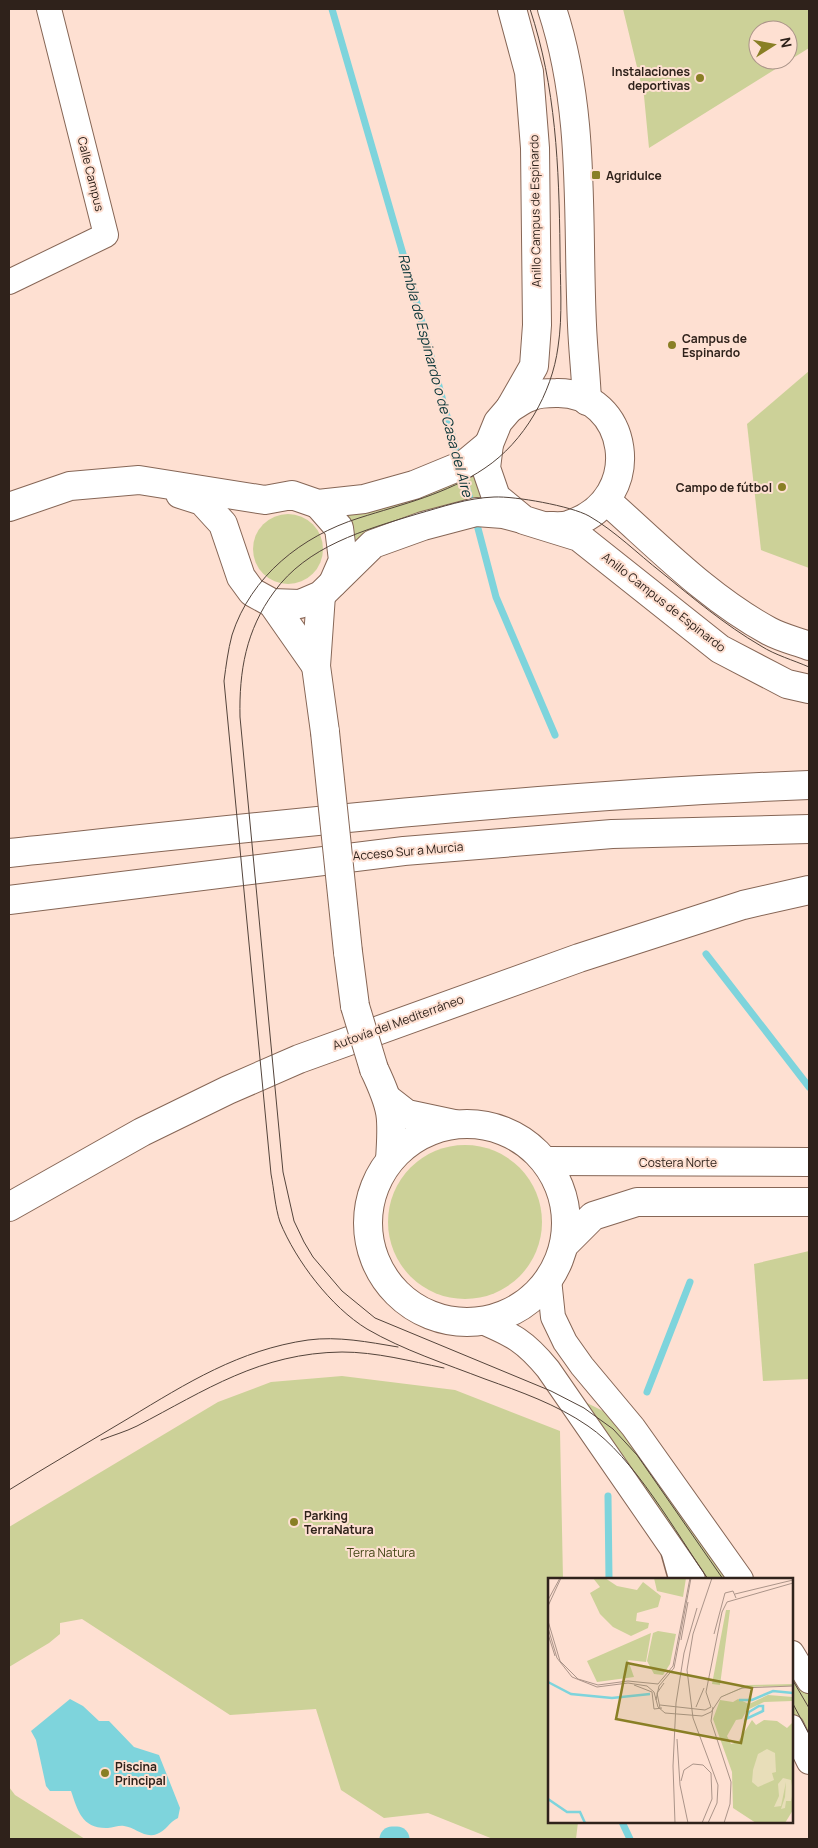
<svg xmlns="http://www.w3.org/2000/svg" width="818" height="1848" font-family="Manrope,sans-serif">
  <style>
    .green { fill: #ccd198; fill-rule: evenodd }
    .water { fill: #7ed4dc }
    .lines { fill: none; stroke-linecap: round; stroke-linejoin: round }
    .stream { stroke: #7ed4dc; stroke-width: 7 }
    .canal { stroke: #7ed4dc; stroke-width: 25 }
    .lane-casing { stroke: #866656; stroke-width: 15 }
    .street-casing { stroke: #866656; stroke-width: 26 }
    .secondary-casing { stroke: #866656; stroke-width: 30 }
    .primary-casing { stroke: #866656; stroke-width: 30 }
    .highway-casing { stroke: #866656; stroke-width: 30 }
    .lane { stroke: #fff; stroke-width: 12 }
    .street { stroke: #fff; stroke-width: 24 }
    .secondary { stroke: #fff; stroke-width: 28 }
    .primary { stroke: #fff; stroke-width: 28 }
    .highway { stroke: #fff; stroke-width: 28 }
    .tram { stroke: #54443b; stroke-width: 1 }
    .secondary-bridge-casing { stroke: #866656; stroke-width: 30; stroke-linecap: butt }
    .secondary-bridge { stroke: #fff; stroke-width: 28 }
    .poi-dot { fill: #897f25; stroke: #fee0d2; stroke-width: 2 }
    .labels { text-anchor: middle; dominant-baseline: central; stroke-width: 4; stroke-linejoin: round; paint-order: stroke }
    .poi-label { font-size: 12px; font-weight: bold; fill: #2f221b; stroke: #fee0d2; text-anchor: start }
    .street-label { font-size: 12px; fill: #2f221b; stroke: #fee0d2 }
    .park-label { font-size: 12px; fill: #404312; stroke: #fee0d2 }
    .water-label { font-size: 14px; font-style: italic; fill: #073336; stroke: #fee0d2 }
    .inset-river { fill: none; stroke: #7ed4dc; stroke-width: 2.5 }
    .inset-road { fill: none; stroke: #ab9489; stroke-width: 1 }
    .view { fill: #897f25; fill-opacity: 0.15; stroke: #897f25; stroke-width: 2.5 }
    .inset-edge { fill: none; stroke: #2f221b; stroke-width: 2.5 }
  </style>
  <rect width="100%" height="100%" fill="#fee0d2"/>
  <g class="green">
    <path d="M 623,9 L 809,9 L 809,48 L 649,148 L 644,96 ZM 758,30 L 788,30 L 788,60 L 758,60 Z"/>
    <polygon points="809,371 809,568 761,550 747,424"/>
    <polygon points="479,465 491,505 356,543 347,513"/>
    <circle cx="288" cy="549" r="35"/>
    <circle cx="465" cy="1222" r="77"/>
    <polygon points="809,1251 809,1379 763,1381 754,1264"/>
    <polygon points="342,1376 455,1390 560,1431 563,1579 549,1579 549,1822 578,1822 576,1839 493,1839 428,1813 384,1818 341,1790 316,1709 230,1715 82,1619 60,1623 60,1634 49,1643 9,1667 9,1527 218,1402 271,1382"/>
    <polygon points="577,1398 603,1411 628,1433 733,1579 701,1579"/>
    <polygon points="792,1665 809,1691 809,1749 792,1715"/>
    <polygon points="9,1787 15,1795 85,1839 9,1839"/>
  </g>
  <path class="water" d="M 70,1699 L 83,1706 L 99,1721 L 109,1721 L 134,1747 L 159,1755 L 180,1808 L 178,1818 C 169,1822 166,1831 157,1834 C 145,1839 135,1827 124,1826 C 119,1825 113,1828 108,1828 C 82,1829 78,1811 71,1791 L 50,1791 L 46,1786 L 36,1740 L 31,1731 Z"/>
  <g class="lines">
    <g class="stream">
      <polyline points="332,9 412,285 459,461"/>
      <polyline points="462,471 472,506"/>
      <polyline points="475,517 496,597 555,735"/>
      <polyline points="706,954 809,1087"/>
      <polyline points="647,1392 690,1282"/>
      <polyline points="608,1496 609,1579"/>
      <polyline points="622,1822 630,1839"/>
    </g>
    <polyline class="canal" points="392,1839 397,1839"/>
    <defs>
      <polyline id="lane" points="668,1554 675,1579"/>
      <g id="street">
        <polyline points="9,282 106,235 49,9"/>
        <polyline points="549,1279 553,1317 565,1342 582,1366 633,1427 741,1579"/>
        <path d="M 480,1321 C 513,1335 525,1341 548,1369 L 693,1579"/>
        <polyline points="792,1653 809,1681"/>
        <polyline points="792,1727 809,1762"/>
      </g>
      <g id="secondary">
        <polyline points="512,9 529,72 535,148 537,325 534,366 510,408 498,422 489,444 486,468 496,497 524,520 579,537 720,649 787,684 809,689"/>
        <path d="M 552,9 C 586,112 577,219 582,325 C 583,350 586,376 587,401"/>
        <path d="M 510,408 C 516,405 523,399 530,397 C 538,393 547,393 556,393 C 629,391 647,498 571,524 C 565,527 556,526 549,526"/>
        <polyline points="180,494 202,501 223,524 241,577 252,592 272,603 316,666"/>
        <path d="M 607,501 C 659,547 708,598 769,631 C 782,638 796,641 809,646"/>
        <polyline points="318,504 339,528 343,560 333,583"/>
        <polyline points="9,507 70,486 139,480 265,500 292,495 318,504 364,499 414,485 465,464 489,444"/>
        <polyline points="321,595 316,666 325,732"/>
        <polyline points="272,603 300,604 321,595 373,544 423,526 476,512 503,514 522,519"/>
        <polyline points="348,952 355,1006"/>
        <path d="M 374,1069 C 393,1109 393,1117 390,1160"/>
        <polyline points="389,1100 407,1114 454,1124"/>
      </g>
      <g id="primary">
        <circle cx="467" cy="1223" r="99"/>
        <polyline points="546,1161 809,1162"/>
        <polyline points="564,1245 593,1216 637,1202 809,1202"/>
      </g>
      <g id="highway">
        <path d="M 9,853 C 275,825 541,795 809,785"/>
        <polyline points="9,900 404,851 612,834 809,829"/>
        <polyline points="9,1207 142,1132 228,1090 299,1059 579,958 743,905 809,890"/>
      </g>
    </defs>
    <use href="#lane" class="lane-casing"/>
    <use href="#street" class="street-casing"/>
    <use href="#secondary" class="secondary-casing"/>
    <use href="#primary" class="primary-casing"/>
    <use href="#highway" class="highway-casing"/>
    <use href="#lane" class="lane"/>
    <use href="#street" class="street"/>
    <use href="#secondary" class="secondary"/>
    <use href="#primary" class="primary"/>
    <use href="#highway" class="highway"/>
    <g class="tram">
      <path d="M 530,9 C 556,87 559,167 560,249 C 560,281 563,315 558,347 C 552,393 524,442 485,468 C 447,494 403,504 359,518 C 302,536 251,576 232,635 C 228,650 226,666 224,681 L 271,1174 C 274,1189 275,1207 280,1222 C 296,1261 331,1307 367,1329 C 403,1350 446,1364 485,1379 C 521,1392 556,1404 588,1426 C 634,1457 676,1533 708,1579"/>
      <path d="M 101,1440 C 113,1435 125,1432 137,1426 C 206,1390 260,1353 342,1352 C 376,1352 410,1361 444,1368"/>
      <path d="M 9,1490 C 49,1465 89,1442 129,1418 C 187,1383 239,1350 308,1340 C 338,1336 368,1342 398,1347"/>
      <path d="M 723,1579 L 637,1455 L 613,1429 L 584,1408 L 551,1391 L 375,1318 L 342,1291 L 313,1257 L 304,1242 L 294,1221 L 283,1172 L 240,717 C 239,671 246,630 274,592 C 307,546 364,530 417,514 C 442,507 467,498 494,497 C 515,496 571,506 589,516 C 615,531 638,554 661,572 C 693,598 725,625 761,646 C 775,655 793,660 809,667"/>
      <polyline points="792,1679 809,1708"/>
      <polyline points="792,1702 809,1734"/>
    </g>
    <defs>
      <g id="secondary-bridge">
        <polyline points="325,732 348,952"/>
        <polyline points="355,1006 374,1069"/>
      </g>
    </defs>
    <use href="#secondary-bridge" class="secondary-bridge-casing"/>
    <use href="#secondary-bridge" class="secondary-bridge"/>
  </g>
  <g class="poi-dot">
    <circle cx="700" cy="78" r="5"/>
    <rect x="591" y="170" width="10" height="10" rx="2.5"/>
    <circle cx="672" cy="345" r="5"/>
    <circle cx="782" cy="487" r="5"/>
    <circle cx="294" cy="1522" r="5"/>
    <circle cx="105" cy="1773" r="5"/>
  </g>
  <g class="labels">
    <g class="poi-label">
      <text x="690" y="71" text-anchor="end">Instalaciones<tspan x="690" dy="14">deportivas</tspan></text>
      <text x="606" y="175">Agridulce</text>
      <text x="682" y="338">Campus de<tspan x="682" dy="14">Espinardo</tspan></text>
      <text x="772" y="487" text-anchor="end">Campo de fútbol</text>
      <text x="304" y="1515">Parking<tspan x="304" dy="14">TerraNatura</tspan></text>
      <text x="115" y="1766">Piscina<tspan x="115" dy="14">Principal</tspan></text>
    </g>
    <g class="street-label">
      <text transform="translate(91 174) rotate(76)">Calle Campus</text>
      <text transform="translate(535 211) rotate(-91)">Anillo Campus de Espinardo</text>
      <text transform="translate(664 602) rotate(38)">Anillo Campus de Espinardo</text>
      <text transform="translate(408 851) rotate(-5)">Acceso Sur a Murcia</text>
      <text transform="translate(398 1022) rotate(-20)">Autovía del Mediterráneo</text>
      <text x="678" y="1162">Costera Norte</text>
    </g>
    <g class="park-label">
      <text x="381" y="1552">Terra Natura</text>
    </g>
    <g class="water-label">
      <text transform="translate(436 375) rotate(75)">Rambla de Espinardo o de Casa del Aire</text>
    </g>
  </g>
  <g transform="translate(548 1578)">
    <rect width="245" height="245" fill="#fee0d2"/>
    <path d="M 45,0 L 57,0 L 69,8 L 89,12 L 95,4 L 113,18 L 110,29 L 89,35 L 88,43 L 101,45 L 100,50 L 83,58 L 65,49 L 52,36 L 42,15 L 52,9 ZM 106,0 L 138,0 L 135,19 L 109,13 ZM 178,32 L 182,32 L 172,107 L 164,106 ZM 110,53 L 128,56 L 122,86 L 115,97 L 106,96 L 99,83 L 105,55 ZM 103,55 L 98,84 L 80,82 L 86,99 L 49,104 L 39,83 ZM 245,106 L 245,108 L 198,109 L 170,120 L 199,107 ZM 220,117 L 245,119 L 245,127 L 244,123 L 216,124 L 199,132 L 194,141 L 188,142 L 179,158 L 183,166 L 190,164 L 204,142 L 208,147 L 216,142 L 229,143 L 239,150 L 245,144 L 245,232 L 237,245 L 208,245 L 185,230 L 184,194 L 165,141 L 172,122 L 185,124 L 190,121 L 201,126 Z" fill="#ccd198"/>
    <path d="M 219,171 L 227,175 L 228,194 L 224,195 L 226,202 L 210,209 L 204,204 L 205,192 L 210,176 ZM 235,200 L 243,202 L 245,214 L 243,223 L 238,223 L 237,230 L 233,231 L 237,219 L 238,204 L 233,228 L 226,229 L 231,218 L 230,206 Z" fill="#e8deb9"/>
    <path class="inset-river" d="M 0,104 L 23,116 L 64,120 L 102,116M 191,122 L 204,122 L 225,113 L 245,115M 211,128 L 215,128 L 215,133 L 198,141 L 201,134 ZM 0,221 L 19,234 L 32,234 L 37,245"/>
    <path class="inset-road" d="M 187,16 L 245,2M 0,22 L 12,0M 179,24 L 245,5M 0,28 L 13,0M 0,43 L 12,83 L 30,101 L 50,107 L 80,103 L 110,106 L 125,88 L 142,0M 0,50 L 9,80 L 24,99 L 49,109 L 80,105 L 99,108 L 106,114 L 110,129 L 117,135 L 154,138 L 163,134 L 173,119 L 194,110 L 245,108M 0,56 L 7,78M 166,56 L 177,15 L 185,13 L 188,20M 133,62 L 140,24M 86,107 L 104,114M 104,114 L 106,131 L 114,130M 108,122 L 111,108 L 126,90 L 143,0M 112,127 L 157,132 L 163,129 L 158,114 L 174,34 L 179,24M 148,129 L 156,110M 165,129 L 163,143 L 183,204 L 182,226 L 176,245M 112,130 L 109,115 L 116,105M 129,161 L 132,207 L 140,245M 133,203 L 136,192 L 145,186 L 155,187 L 163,195 L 164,221 L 154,245M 127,245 L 125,188 L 128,125 L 136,75 L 149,30M 160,245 L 169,225 L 170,207 L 145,140 L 139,92 L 145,56 L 164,0"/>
    <path class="view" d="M 79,85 L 204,110 L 193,165 L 68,141 Z"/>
    <rect width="245" height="245" class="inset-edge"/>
  </g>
  <rect width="818" height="1848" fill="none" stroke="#2f221b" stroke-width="20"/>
  <g transform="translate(773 45) rotate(79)"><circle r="24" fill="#fee0d2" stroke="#ab9489"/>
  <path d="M0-4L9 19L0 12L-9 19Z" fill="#897f25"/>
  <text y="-8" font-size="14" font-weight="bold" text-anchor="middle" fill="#2f221b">N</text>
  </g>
</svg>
